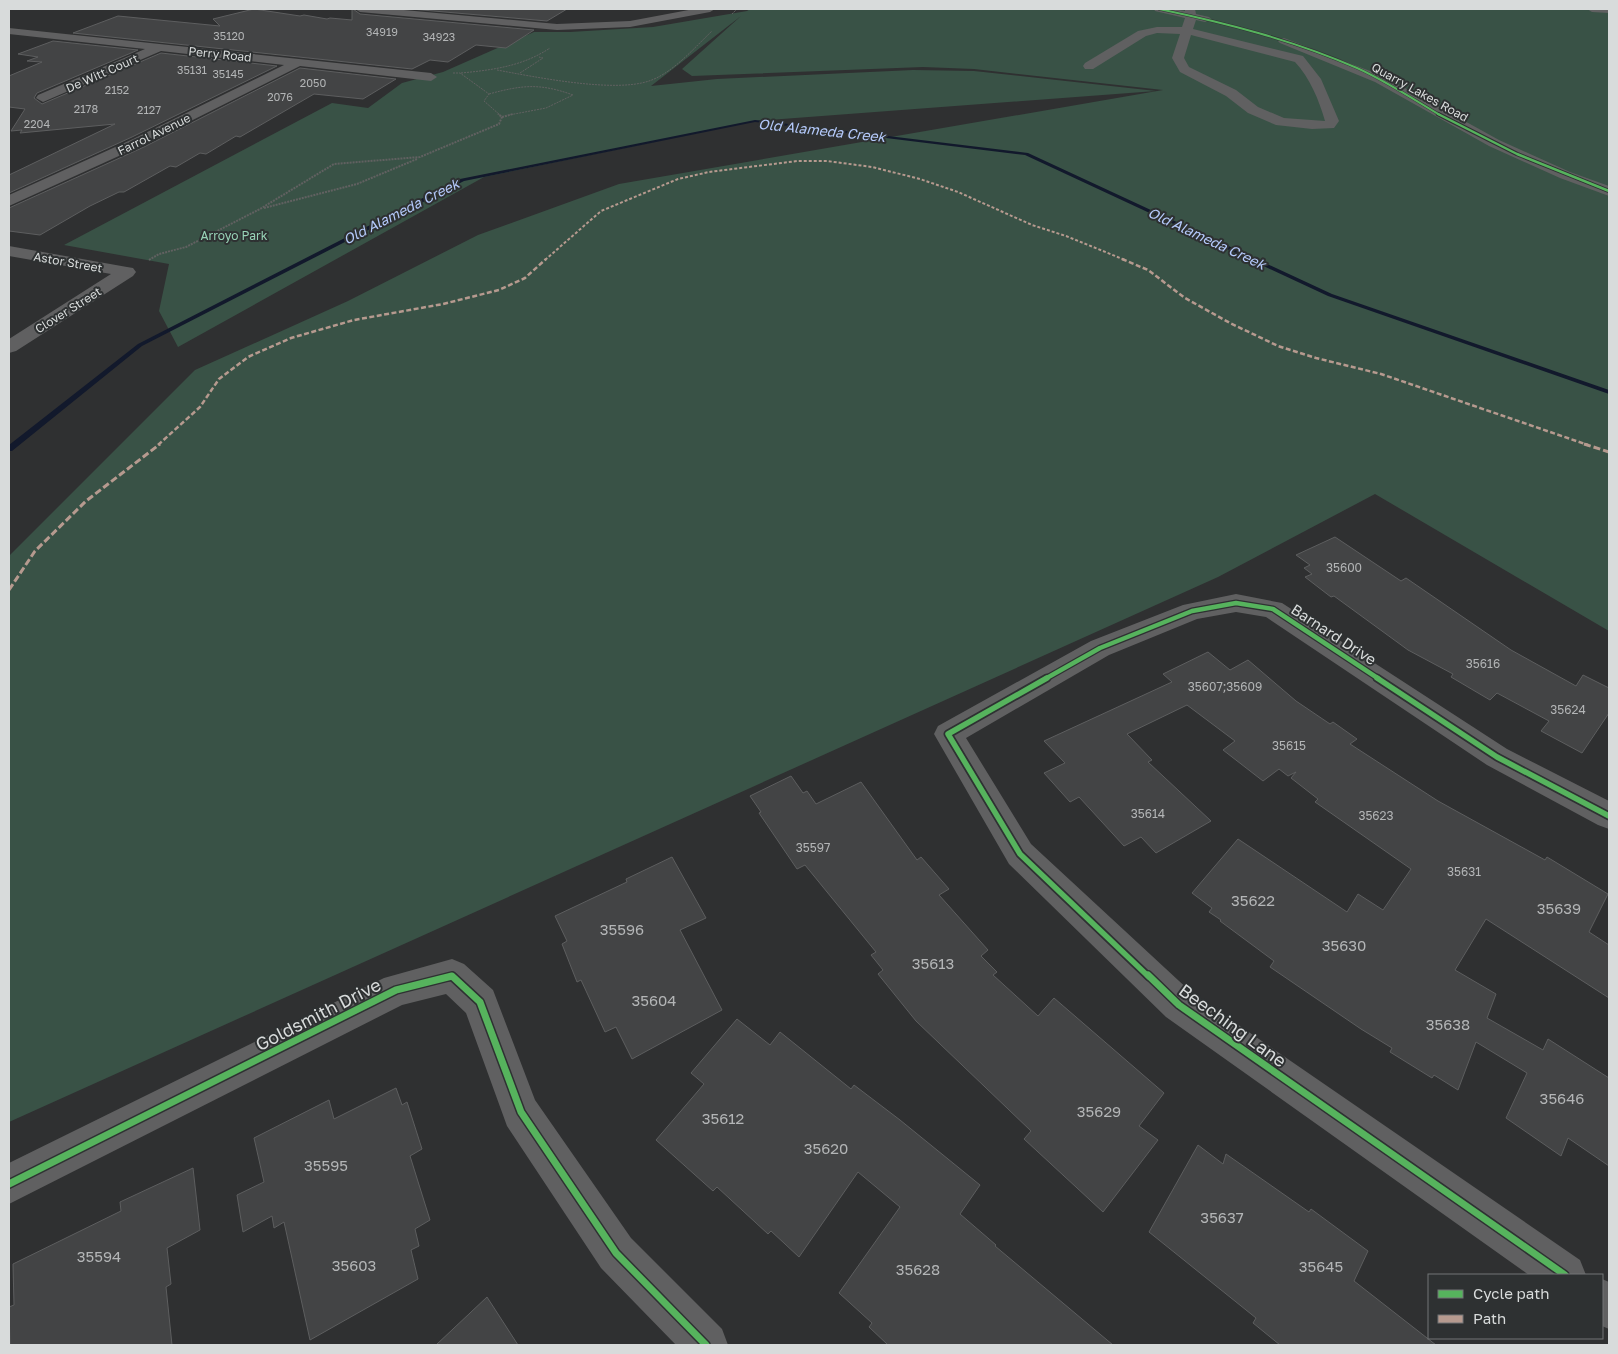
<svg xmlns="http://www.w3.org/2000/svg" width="1618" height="1354" font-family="'Golos Text',sans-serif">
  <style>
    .green { fill: #395246 }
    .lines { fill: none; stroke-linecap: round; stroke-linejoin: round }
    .stream { fill: #12192c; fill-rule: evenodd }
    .building { fill: #434445; stroke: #5d5e5f }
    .path-far1 { stroke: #616161; stroke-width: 1; stroke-dasharray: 2 1; stroke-linecap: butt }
    .path { stroke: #616161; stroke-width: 2; stroke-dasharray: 2 1; stroke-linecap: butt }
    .minor { fill: #606061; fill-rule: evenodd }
    .quiet-far2 { stroke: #b69a8f; stroke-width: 2; stroke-dasharray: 3 2; stroke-linecap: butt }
    .quiet-far1 { stroke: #b69a8f; stroke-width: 2.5; stroke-dasharray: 5 2.5; stroke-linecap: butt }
    .quiet { stroke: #b69a8f; stroke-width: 3; stroke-dasharray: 7 3; stroke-linecap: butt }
    .cycleway-far4-casing { stroke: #2e3132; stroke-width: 3 }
    .cycleway-far3-casing { stroke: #2e3132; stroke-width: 4.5 }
    .cycleway-far2-casing { stroke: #2e3132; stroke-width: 7 }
    .cycleway-far1-casing { stroke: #2e3132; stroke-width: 9 }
    .cycleway-casing { stroke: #2e3132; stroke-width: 10 }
    .cycleway-far4 { stroke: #56b35d; stroke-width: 2 }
    .cycleway-far3 { stroke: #56b35d; stroke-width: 2.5 }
    .cycleway-far2 { stroke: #56b35d; stroke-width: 4.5 }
    .cycleway-far1 { stroke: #56b35d; stroke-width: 5.5 }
    .cycleway { stroke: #56b35d; stroke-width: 7 }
    .labels { text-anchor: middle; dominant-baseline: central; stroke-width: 4; stroke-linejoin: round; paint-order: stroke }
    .far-number-label { font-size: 11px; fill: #b3b5b6 }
    .far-street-label { font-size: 12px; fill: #d8dbdb; stroke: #2e3132 }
    .far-park-label { font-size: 12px; fill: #98d3b7; stroke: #2e3132 }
    .number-label { font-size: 12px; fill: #b3b5b6 }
    .far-water-label { font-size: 14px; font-style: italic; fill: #b4c9fa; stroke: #2e3132 }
    .street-label { font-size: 15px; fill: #d8dbdb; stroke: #2e3132 }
    .near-number-label { font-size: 15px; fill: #b3b5b6 }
    .near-street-label { font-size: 18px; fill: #d8dbdb; stroke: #2e3132 }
  </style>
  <rect width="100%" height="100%" fill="#2f3031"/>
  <polygon class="green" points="750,9 1609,9 1609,631 1375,494 1218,577 9,1122 9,556 195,370 348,301 478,235 619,184 1163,90 974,69 923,67 692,76 682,69 741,16 651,86 717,79 913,70 974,71 1156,91 755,121 484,177 178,347 159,311 169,264 64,245 332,103 368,108 402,83 443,72 534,32 570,32 653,27 747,11"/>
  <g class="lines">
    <polygon class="stream" points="755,120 1028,153 1332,294 1609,390 1609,394 1328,296 1025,155 755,122 464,181 142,346 12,451 9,451 9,445 138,344 460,179"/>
  </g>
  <g class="building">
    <polygon points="254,9 300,16 304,15 327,19 330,18 352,20 352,9 353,9 360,14 534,30 506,48 476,45 448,62 430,60 412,69 73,33 118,16 220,26 213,19"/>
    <polygon points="411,9 567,9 547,21"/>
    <polygon points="53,41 138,50 37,93 34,98 42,104 161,53 277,66 132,137 9,193 9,175 115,124 20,133 22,130 11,131 25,109 9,107 9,76 42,62 27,61 38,57 18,54"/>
    <polygon points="300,68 396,79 363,99 314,94 240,137 236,136 206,154 200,153 176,167 170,166 124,192 119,192 90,206 40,235 9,231 9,208 144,147"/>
    <polygon points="1335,537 1401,581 1406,578 1511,650 1576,686 1583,675 1609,688 1609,713 1582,753 1541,731 1549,721 1497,693 1490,700 1451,677 1453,674 1408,650 1334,596 1331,597 1305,577 1312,574 1304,568 1310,565 1296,555"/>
    <polygon points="1208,652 1230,670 1248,660 1296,701 1330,724 1333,722 1357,739 1350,744 1438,801 1545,860 1547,857 1608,894 1589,932 1609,945 1609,998 1486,919 1455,970 1496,994 1487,1018 1543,1050 1548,1039 1609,1078 1609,1166 1568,1138 1561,1156 1506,1118 1527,1073 1476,1042 1458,1090 1434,1075 1432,1078 1390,1052 1392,1048 1361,1029 1270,967 1274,961 1220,921 1221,920 1209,912 1212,908 1192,893 1238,839 1347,912 1358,894 1383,910 1411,869 1315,802 1318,799 1291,778 1296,772 1288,776 1279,769 1263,781 1223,750 1235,741 1187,705 1127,734 1152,760 1148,762 1211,821 1156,853 1141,837 1124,846 1079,797 1070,802 1044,773 1065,763 1044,741 1172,682 1163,674"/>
    <polygon points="791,776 803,793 807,791 816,804 861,782 917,860 921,857 949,889 939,895 988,950 981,956 997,972 993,975 1038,1016 1054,998 1164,1093 1139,1126 1158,1140 1103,1212 1024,1139 1031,1131 916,1021 878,974 883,970 871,955 876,952 805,865 797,869 759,813 761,812 750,796"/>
    <polygon points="672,857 706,918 680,930 722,1010 632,1059 616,1027 605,1032 581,980 577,982 562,944 567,941 555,916 627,882 626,879"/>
    <polygon points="737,1019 770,1045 780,1032 851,1089 854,1085 900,1120 980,1185 960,1214 996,1245 995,1246 1113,1345 888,1345 869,1327 872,1323 839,1293 900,1207 858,1172 799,1257 771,1231 768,1234 717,1187 713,1191 656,1140 704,1084 691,1073"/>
    <polygon points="396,1088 402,1105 407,1102 422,1149 410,1156 430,1220 415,1229 419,1246 411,1250 418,1279 310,1340 284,1222 274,1228 272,1216 243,1232 237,1195 264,1182 254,1138 329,1100 334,1119"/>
    <polygon points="1198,1145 1223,1164 1226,1154 1309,1212 1311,1209 1368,1251 1354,1281 1436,1345 1280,1345 1253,1323 1256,1318 1149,1232"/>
    <polygon points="193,1168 200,1230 167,1248 171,1284 166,1287 172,1345 10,1345 9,1307 14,1305 13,1264 121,1211 120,1202"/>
    <polygon points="487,1297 518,1345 436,1345"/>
  </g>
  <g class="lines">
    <g class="path-far1">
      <polyline points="732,14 737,9"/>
      <path d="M 497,70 C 535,77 614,93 649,81 C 673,73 694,48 712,31"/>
      <polyline points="453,73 460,73 489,94 484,101 500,115"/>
      <path d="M 461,73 C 493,70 523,66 550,48"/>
      <polyline points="520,73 543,58 539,57"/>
      <path d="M 489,94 C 522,85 540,83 573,95 L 546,108 L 509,115"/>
    </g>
    <g class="path">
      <polyline points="502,117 513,114"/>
      <polyline points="264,208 357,184 417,159"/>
      <polyline points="149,260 159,254 186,247 260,209 334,164 420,157 499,124 502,117 498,114"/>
    </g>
    <g class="minor">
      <polygon points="355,9 393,9 557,24 630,21 694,9 715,9 710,12 630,27 557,30 360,12"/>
      <path d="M 1154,9 L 1173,9 L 1185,11 L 1185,9 L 1195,9 L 1196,14 L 1209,17 L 1211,19 L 1205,22 L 1196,20 L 1193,29 L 1303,56 L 1321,79 L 1339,121 L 1334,128 L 1312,129 L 1276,125 L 1248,113 L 1226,96 L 1180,72 L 1172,58 L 1180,34 L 1157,33 L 1146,36 L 1093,69 L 1085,69 L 1083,66 L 1085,63 L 1138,31 L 1157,27 L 1182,27 L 1185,18 L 1155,11 ZM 1191,35 L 1295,62 C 1310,78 1319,100 1325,121 L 1284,118 L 1258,107 L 1236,90 L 1189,67 L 1184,58 Z"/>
      <polygon points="1587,9 1609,9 1609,13 1592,12"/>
      <polygon points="9,28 431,73 437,77 431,81 300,66 143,145 9,206 9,195 133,139 284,65 161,51 43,102 36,98 38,95 145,49 9,34"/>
      <polygon points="1284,38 1383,76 1499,140 1570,172 1609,186 1609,196 1560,178 1489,146 1375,82 1280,43 1278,41 1280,39"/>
      <polygon points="9,246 127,267 133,268 136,272 133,276 16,351 9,353 9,339 111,274 9,256"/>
      <polygon points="1236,594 1282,603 1507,749 1609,801 1609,829 1598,825 1487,765 1266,617 1236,612 1197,619 1109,655 966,738 1031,844 1192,993 1580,1260 1586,1275 1529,1275 1166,1017 1009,864 934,734 938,726 1091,641 1183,605"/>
      <polygon points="452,959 464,964 493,990 535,1100 631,1238 722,1329 728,1345 676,1345 601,1268 507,1126 466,1013 446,994 402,1005 9,1204 9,1163 384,978"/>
      <polygon points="1602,1279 1609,1282 1609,1329 1602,1326"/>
    </g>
    <polyline class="quiet-far2" points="545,260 601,211 678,179 709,172 797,161 827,161 872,167 920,179 958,192 1032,225 1066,236 1125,260"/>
    <g class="quiet-far1">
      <polyline points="1122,259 1148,270 1185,298 1230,323 1278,346 1316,358 1381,374 1588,445"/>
      <polyline points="158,445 200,407 219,379 248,357 291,338 354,320 443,304 499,290 525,278 546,259"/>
    </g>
    <g class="quiet">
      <polyline points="1584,444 1609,452"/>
      <polyline points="9,590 35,551 86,501 160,444"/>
    </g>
    <defs>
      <path id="cycleway-far4" d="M 1159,9 C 1226,23 1293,40 1357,68 C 1386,81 1413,99 1440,115"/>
      <polyline id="cycleway-far3" points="1438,114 1517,154 1609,191"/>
      <polyline id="cycleway-far2" points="1045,679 1100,648 1192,611 1236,603 1273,609 1379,679"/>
      <g id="cycleway-far1">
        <polyline points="1047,678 948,734 1020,854 1149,977"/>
        <polyline points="1377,678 1497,757 1609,816"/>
        <polyline points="449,977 453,977"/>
      </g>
      <g id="cycleway">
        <polyline points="1148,975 1179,1005 1565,1275"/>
        <polyline points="9,1184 396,990 452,976 480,1002 521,1112 616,1253 706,1345"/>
      </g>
    </defs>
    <use href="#cycleway-far4" class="cycleway-far4-casing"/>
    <use href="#cycleway-far3" class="cycleway-far3-casing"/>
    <use href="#cycleway-far2" class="cycleway-far2-casing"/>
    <use href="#cycleway-far1" class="cycleway-far1-casing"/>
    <use href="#cycleway" class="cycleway-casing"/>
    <use href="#cycleway-far4" class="cycleway-far4"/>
    <use href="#cycleway-far3" class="cycleway-far3"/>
    <use href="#cycleway-far2" class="cycleway-far2"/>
    <use href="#cycleway-far1" class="cycleway-far1"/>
    <use href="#cycleway" class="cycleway"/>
  </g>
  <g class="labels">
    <g class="far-number-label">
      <text x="382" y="31">34919</text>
      <text x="229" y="35">35120</text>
      <text x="439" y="36">34923</text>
      <text x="192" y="69">35131</text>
      <text x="228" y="73">35145</text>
      <text x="313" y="82">2050</text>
      <text x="117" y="89">2152</text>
      <text x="280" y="96">2076</text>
      <text x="86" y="108">2178</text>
      <text x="149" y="109">2127</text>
      <text x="37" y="123">2204</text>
    </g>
    <g class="far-street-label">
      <text transform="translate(220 54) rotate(6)">Perry Road</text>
      <text transform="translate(102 73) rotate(-24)">De Witt Court</text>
      <text transform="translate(1420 92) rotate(29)">Quarry Lakes Road</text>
      <text transform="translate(154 134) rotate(-26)">Farrol Avenue</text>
      <text transform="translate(68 262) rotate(10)">Astor Street</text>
      <text transform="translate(68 310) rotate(-32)">Clover Street</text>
    </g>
    <g class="far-park-label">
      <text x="234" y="235">Arroyo Park</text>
    </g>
    <g class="number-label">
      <text x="1344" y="567">35600</text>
      <text x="1483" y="663">35616</text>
      <text x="1225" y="686">35607;35609</text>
      <text x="1568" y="709">35624</text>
      <text x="1289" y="745">35615</text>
      <text x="1148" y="813">35614</text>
      <text x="1376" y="815">35623</text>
      <text x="813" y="847">35597</text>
      <text x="1464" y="871">35631</text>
    </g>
    <g class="far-water-label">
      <text transform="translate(822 130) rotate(6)">Old Alameda Creek</text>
      <text transform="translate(401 211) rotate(-27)">Old Alameda Creek</text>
      <text transform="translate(1207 238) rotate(25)">Old Alameda Creek</text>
    </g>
    <g class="street-label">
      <text transform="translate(1334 634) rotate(33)">Barnard Drive</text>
    </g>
    <g class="near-number-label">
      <text x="1253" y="900">35622</text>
      <text x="1559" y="908">35639</text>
      <text x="622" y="929">35596</text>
      <text x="1344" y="945">35630</text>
      <text x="933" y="963">35613</text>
      <text x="654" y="1000">35604</text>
      <text x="1448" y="1024">35638</text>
      <text x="1562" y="1098">35646</text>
      <text x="1099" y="1111">35629</text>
      <text x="723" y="1118">35612</text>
      <text x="826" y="1148">35620</text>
      <text x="326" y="1165">35595</text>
      <text x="1222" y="1217">35637</text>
      <text x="99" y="1256">35594</text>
      <text x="354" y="1265">35603</text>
      <text x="1321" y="1266">35645</text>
      <text x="918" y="1269">35628</text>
    </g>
    <g class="near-street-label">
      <text transform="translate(318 1014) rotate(-27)">Goldsmith Drive</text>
      <text transform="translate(1233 1025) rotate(36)">Beeching Lane</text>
    </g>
  </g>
  <rect width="1618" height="1354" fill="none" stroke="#d8dbdb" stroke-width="20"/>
  <rect x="1428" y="1274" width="175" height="65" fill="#2e3132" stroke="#727576"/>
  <rect x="1438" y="1290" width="25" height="8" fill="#56b35d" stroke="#727576"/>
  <text x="1473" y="1299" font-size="15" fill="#d8dbdb">Cycle path</text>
  <rect x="1438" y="1315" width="25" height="8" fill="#b69a8f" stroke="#727576"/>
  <text x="1473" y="1324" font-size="15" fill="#d8dbdb">Path</text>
</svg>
